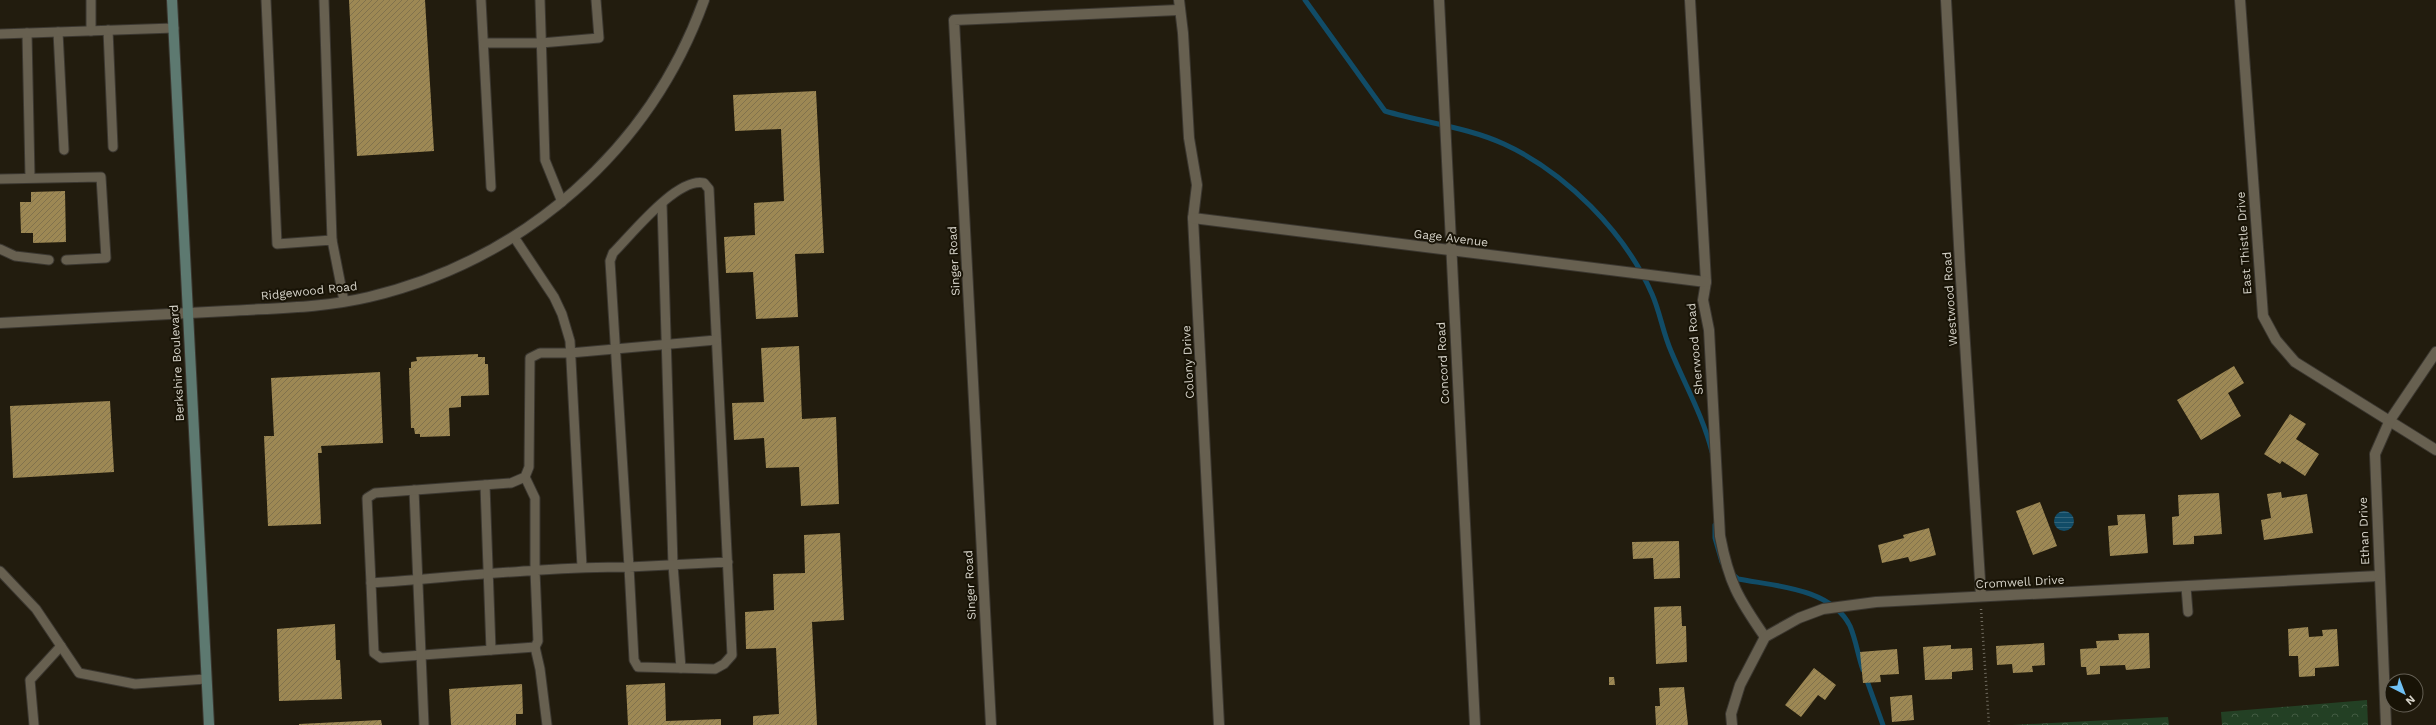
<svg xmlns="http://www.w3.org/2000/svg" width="2436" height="725" font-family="'Work Sans',sans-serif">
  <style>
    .park { fill: url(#park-crowns) }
    .water { fill: url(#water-rules) }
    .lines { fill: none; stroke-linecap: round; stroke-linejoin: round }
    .stream { stroke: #114c67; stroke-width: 5 }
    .building { fill: url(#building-hatch) }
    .service-casing { stroke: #3b3730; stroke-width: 11 }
    .minor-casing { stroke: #3b3730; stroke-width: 12 }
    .tertiary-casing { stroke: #3b3730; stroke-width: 12 }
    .secondary-casing { stroke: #3b3730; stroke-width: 12 }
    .path { stroke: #6f6a5e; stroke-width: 2.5; stroke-dasharray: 1 3; stroke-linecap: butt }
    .service { stroke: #676050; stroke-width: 9 }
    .minor { stroke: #676050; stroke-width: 10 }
    .tertiary { stroke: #676050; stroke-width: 10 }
    .secondary { stroke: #5d7970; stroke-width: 10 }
    .labels { text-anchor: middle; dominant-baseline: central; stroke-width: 4; stroke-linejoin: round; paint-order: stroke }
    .street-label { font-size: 12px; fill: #d5d2c8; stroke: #181306 }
  </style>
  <defs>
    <pattern id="park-crowns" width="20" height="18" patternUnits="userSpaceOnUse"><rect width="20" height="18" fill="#234024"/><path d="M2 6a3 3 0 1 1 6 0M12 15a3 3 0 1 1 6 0" fill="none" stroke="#425b42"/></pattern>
    <pattern id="water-rules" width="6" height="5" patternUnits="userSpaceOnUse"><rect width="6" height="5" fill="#114c67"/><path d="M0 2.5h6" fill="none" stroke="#33657b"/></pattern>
    <pattern id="building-hatch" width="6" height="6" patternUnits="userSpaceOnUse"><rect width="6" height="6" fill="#9d8854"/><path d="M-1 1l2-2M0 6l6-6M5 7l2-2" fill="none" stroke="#81724d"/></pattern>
  </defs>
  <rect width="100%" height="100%" fill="#221c0e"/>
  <g class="park">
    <polygon points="2367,700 2368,725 2222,725 2221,712"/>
    <polygon points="2168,717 2169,725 2012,725"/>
  </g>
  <circle class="water" cx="2064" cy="521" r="10"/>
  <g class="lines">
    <g class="stream">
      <path d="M 1305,0 L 1385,111 C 1425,123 1467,127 1504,144 C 1565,172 1625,232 1652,294 C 1660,312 1663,333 1671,351 C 1685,385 1703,416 1712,452"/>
      <polyline points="1715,525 1715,538 1722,562"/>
      <path d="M 1731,573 L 1738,579 C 1775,586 1831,588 1850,626 C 1856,640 1858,656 1863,670"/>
      <polyline points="1866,678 1883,725"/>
    </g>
  </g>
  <g class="building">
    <polygon points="349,0 425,0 434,151 357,156"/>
    <polygon points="816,91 824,253 795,254 798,317 756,319 753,272 726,273 724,237 755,235 754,203 784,201 781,129 735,131 733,95"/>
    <polygon points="65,191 66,242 33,243 33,233 21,233 20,202 31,202 31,192"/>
    <polygon points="799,346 802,419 836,417 839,504 801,506 799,467 766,468 764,438 734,440 732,403 764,402 761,348"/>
    <polygon points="478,354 478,357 485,357 485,364 488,364 489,395 461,396 461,407 449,408 450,436 420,437 420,434 415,434 414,428 411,428 409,368 411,368 411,362 417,361 416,357"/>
    <polygon points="2234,366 2244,383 2228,393 2241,416 2201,440 2177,400"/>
    <polygon points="380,372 383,443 321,446 322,453 318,453 321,524 268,526 264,436 274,436 271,378"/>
    <polygon points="110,401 114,472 13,478 10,406"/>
    <polygon points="2290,414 2306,424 2296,439 2319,454 2305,476 2282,461 2280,464 2264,454"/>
    <polygon points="2281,492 2282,498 2307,494 2313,533 2264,540 2261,520 2271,518 2267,494"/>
    <polygon points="2219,493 2222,534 2194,536 2194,544 2173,545 2172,517 2179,516 2178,495"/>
    <polygon points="2040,502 2057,546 2033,555 2016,511"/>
    <polygon points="2145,514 2148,553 2110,556 2108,526 2118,525 2117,515"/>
    <polygon points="1929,528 1936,555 1910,562 1908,557 1882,563 1878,545 1904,538 1903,535"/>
    <polygon points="840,533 844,620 812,622 817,725 753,725 753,716 779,714 776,648 746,649 745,612 774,610 773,574 805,573 804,535"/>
    <polygon points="1679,541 1680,578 1654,579 1653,558 1633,559 1632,542"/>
    <polygon points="1681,606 1682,626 1686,626 1687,662 1656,664 1654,607"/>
    <polygon points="335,624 336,660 340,660 342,699 279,701 277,629"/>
    <polygon points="2308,627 2309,637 2323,636 2322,630 2337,629 2339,666 2315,668 2315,676 2299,677 2298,656 2289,656 2288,629"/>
    <polygon points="2149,633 2150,668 2126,670 2125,665 2100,666 2100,674 2087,675 2086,667 2081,667 2080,649 2097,648 2096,641 2119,640 2118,634"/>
    <polygon points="2044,643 2045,665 2032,666 2033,672 2013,673 2012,664 1997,665 1996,646"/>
    <polygon points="1951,645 1951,649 1972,648 1973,670 1952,672 1952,679 1925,680 1923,647"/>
    <polygon points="1897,649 1899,674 1880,675 1881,682 1863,683 1860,652"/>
    <polygon points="1814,668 1836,685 1825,700 1818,695 1801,717 1785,705"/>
    <polygon points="1609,677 1614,677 1615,685 1609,685"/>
    <polygon points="665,683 666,721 721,719 721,725 628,725 626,685"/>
    <polygon points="522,684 523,714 516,714 516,725 451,725 449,689"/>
    <polygon points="1684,687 1688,725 1656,725 1655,706 1660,706 1659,688"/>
    <polygon points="1912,695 1914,720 1892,722 1890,697"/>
    <polygon points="381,720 382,725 299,725 299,724"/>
  </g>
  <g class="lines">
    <defs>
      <g id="service">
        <polyline points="91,0 91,31"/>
        <polyline points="266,0 277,244 332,240 344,301"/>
        <polyline points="324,0 332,240"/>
        <polyline points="481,0 491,187"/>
        <polyline points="540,0 545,160 562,202"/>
        <polyline points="108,30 113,147"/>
        <polyline points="58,32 64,150"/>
        <polyline points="27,33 30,177"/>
        <polyline points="0,34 174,28"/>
        <polyline points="484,43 541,43 599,38 596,0"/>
        <polyline points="0,179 101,177 106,258 66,260"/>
        <polyline points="662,204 673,565 681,668"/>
        <polyline points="514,237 554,297 562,314 570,341 582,567"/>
        <polyline points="0,249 15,256 49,260"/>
        <path d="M 525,477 L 535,498 L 535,571 L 538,641 L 535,647 L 381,658 L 374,653 L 371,583 C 457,577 543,567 629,567 L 634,660 L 638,667 L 715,669 L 724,664 L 732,655 L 709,189 L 704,183 C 677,177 632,234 613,253 L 610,261 L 629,567 L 728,562"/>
        <polyline points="485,485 491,650"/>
        <polyline points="414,490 424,725"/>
        <polyline points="0,571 36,609 79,673 135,684 206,679"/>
        <polyline points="371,583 367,498 375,493 511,483 525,477 529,467 530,358 540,353 570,353 716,340"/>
        <polyline points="2186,587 2188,612"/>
        <polyline points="535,647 540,669 547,725"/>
        <polyline points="34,725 30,680 61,646"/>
      </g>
      <g id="minor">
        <polyline points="1179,0 1183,33 1189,138 1197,185 1193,218 1219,725"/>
        <polyline points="1439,0 1475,725"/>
        <path d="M 1690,0 L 1706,282 L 1703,300 L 1709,330 L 1720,536 C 1729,583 1738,598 1765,637"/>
        <polyline points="1946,0 1960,264 1981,596"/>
        <polyline points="2240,0 2263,316 2276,340 2295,362 2436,450"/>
        <polyline points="1193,218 1706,282"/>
        <polyline points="991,725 954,20 1178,10"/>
        <polyline points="1732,725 1731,714 1740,685 1765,637 1799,618 1823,609 1876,602 2378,576"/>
        <polyline points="2386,725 2375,454 2390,420 2436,352"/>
      </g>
      <path id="tertiary" d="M 0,323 C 76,319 151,315 227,311 C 274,308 323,308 369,297 C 524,260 650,150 704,0"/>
      <polyline id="secondary" points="172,0 209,725"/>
    </defs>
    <use href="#service" class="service-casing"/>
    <use href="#minor" class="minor-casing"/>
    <use href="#tertiary" class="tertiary-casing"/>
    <use href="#secondary" class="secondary-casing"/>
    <polyline class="path" points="1981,609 1989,725"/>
    <use href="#service" class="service"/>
    <use href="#minor" class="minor"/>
    <use href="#tertiary" class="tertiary"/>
    <use href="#secondary" class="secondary"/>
  </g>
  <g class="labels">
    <g class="street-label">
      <text transform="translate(1451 238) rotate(7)">Gage Avenue</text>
      <text transform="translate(2244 243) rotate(-94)">East Thistle Drive</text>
      <text transform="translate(954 261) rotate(-93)">Singer Road</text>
      <text transform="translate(309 291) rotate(-6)">Ridgewood Road</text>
      <text transform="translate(1950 299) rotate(-94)">Westwood Road</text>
      <text transform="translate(1695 349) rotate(-95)">Sherwood Road</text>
      <text transform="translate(1188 362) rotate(-93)">Colony Drive</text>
      <text transform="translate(177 363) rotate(-93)">Berkshire Boulevard</text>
      <text transform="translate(1443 363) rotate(-93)">Concord Road</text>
      <text transform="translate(2364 531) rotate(-92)">Ethan Drive</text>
      <text transform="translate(2020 582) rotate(-3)">Cromwell Drive</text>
      <text transform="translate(970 585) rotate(-93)">Singer Road</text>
    </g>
  </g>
  <g transform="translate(2404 693) rotate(138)"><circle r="19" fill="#181306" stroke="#645f54"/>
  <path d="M0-3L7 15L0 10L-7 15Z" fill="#70c1f4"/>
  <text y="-6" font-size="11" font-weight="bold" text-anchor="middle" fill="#d5d2c8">N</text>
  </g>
</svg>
